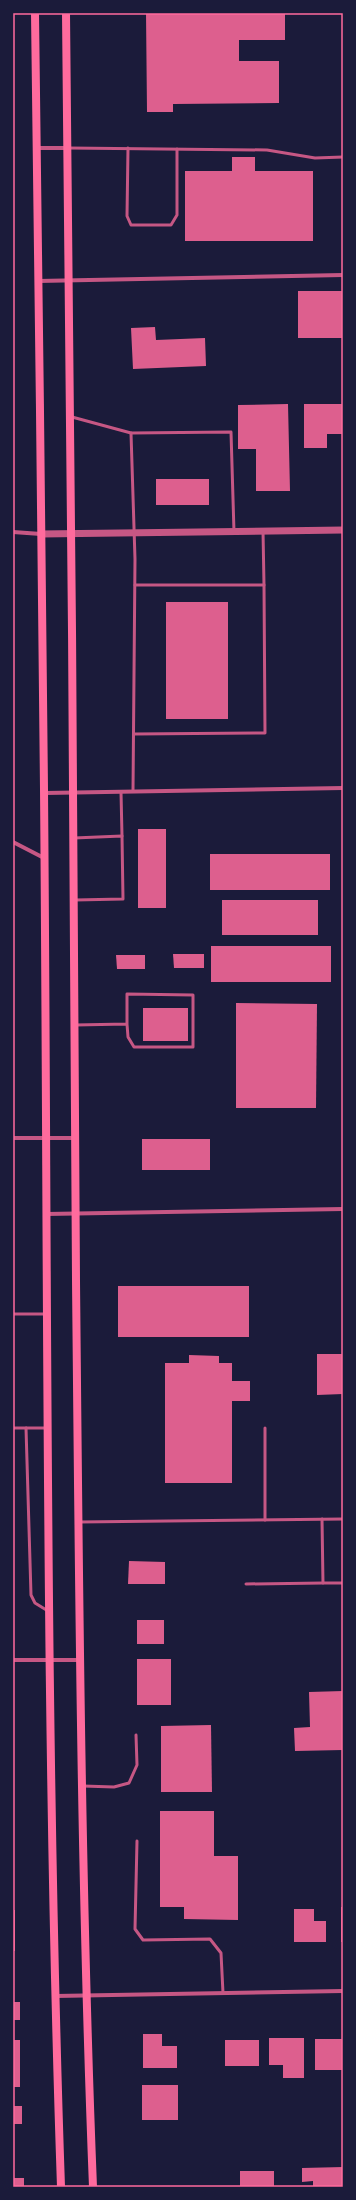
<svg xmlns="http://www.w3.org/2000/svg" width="356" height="2200" font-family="'Golos Text',sans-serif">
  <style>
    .building { fill: #dd5f8e }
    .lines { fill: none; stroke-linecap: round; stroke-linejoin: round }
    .service { stroke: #c65784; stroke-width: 3 }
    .minor { stroke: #c65784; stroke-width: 4 }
    .tertiary { stroke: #c65784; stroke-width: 7 }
    .secondary { stroke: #ff6b9d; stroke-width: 8 }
    .neatline { fill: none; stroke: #ff6b9d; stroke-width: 1.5 }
  </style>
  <rect width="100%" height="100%" fill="#1b1b3a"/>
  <g class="building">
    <polygon points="146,13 285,13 285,40 239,40 239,61 279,61 279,103 173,104 173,112 147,112"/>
    <polygon points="232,157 255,157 255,171 313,171 313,241 185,241 185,171 232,171"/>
    <rect x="298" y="291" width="45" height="47"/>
    <polygon points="155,327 156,340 205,338 206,366 133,369 131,328"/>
    <polygon points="288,404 290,491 256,491 256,449 238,449 238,405"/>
    <polygon points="304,404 343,404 343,434 327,434 327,448 304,448"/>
    <rect x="156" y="479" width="53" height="26"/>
    <rect x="166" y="602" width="62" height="117"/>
    <rect x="138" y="829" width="28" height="79"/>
    <rect x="210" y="854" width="120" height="36"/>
    <rect x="222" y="900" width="96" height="35"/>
    <rect x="211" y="946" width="120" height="36"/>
    <polygon points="173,954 204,954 204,968 174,968"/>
    <polygon points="116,955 145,955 145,969 117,969"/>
    <polygon points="236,1003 317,1004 316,1108 236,1108"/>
    <rect x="143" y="1008" width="45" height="33"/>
    <rect x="142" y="1139" width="68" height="31"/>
    <rect x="118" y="1286" width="131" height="51"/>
    <polygon points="317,1354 343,1354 343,1394 317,1395"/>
    <polygon points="189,1355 219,1356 219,1363 232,1363 232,1381 250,1381 250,1401 232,1401 232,1483 165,1483 165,1363 189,1363"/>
    <polygon points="129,1561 165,1562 165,1584 128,1584"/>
    <rect x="137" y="1620" width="27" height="24"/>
    <rect x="137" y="1659" width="34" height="46"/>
    <polygon points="343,1691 343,1750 295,1751 294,1728 310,1727 309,1692"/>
    <polygon points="211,1725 212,1792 161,1792 161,1726"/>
    <polygon points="160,1811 214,1811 214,1856 238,1856 238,1920 184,1919 184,1907 160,1907"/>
    <rect x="341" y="1907" width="2" height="35"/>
    <polygon points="294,1909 314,1909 314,1921 326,1921 326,1942 294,1942"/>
    <rect x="13" y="1910" width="2" height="41"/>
    <rect x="13" y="2002" width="7" height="18"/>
    <polygon points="143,2034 162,2034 162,2046 177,2046 177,2068 143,2068"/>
    <polygon points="269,2038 304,2038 304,2078 283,2078 283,2065 269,2065"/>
    <rect x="315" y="2039" width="28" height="31"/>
    <rect x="13" y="2040" width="7" height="47"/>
    <rect x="225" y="2040" width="34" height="26"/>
    <rect x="142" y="2085" width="36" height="35"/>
    <rect x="13" y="2106" width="9" height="18"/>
    <polygon points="343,2167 343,2187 313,2187 313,2181 302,2182 302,2168"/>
    <rect x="240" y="2171" width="34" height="16"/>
    <rect x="13" y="2178" width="11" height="9"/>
  </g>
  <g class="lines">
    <g class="service">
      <polyline points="69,148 267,150 315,158 343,157"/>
      <polyline points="128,148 127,216 131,225 171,225 177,215 177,149"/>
      <polyline points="72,417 131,433 231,432 234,532"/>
      <polyline points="131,433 135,559 133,791"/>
      <polyline points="263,531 264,585"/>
      <polyline points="134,734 265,733 264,585 135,585"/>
      <polyline points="121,792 122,836"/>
      <polyline points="74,838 122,836 123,899 75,900"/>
      <polyline points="75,1025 127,1024 128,1037 134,1047 193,1047 193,995 127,994 127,1024"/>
      <polyline points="13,1314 45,1314"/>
      <polyline points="13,1428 47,1428"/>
      <polyline points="26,1428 31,1595 35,1603 48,1611"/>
      <polyline points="265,1428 265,1520"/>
      <polyline points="322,1519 323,1583 343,1583"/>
      <polyline points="79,1522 343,1519"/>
      <polyline points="246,1584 323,1583"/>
      <polyline points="83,1786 114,1787 129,1783 137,1765 136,1735"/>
      <polyline points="137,1841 135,1929 143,1940 210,1939 221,1953 223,1993"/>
    </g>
    <g class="minor">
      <polyline points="36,148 68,148"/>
      <polyline points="38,281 343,275"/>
      <polyline points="13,532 41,534"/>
      <polyline points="45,793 343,788"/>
      <polyline points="13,842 44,858"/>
      <polyline points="13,1138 75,1138"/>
      <polyline points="46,1214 343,1209"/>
      <polyline points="13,1660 79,1660"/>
      <polyline points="55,1996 343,1991"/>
    </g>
    <polyline class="tertiary" points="41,534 343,530"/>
    <g class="secondary">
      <path d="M 35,13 C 37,272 43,530 44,789 C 48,1255 45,1721 61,2187"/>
      <path d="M 66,13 C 72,435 73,858 76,1280 C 79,1583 81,1885 93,2187"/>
    </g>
  </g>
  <rect width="356" height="2200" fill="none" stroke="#1b1b3a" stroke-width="28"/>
  <rect x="14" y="14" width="328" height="2172" class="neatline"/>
</svg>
